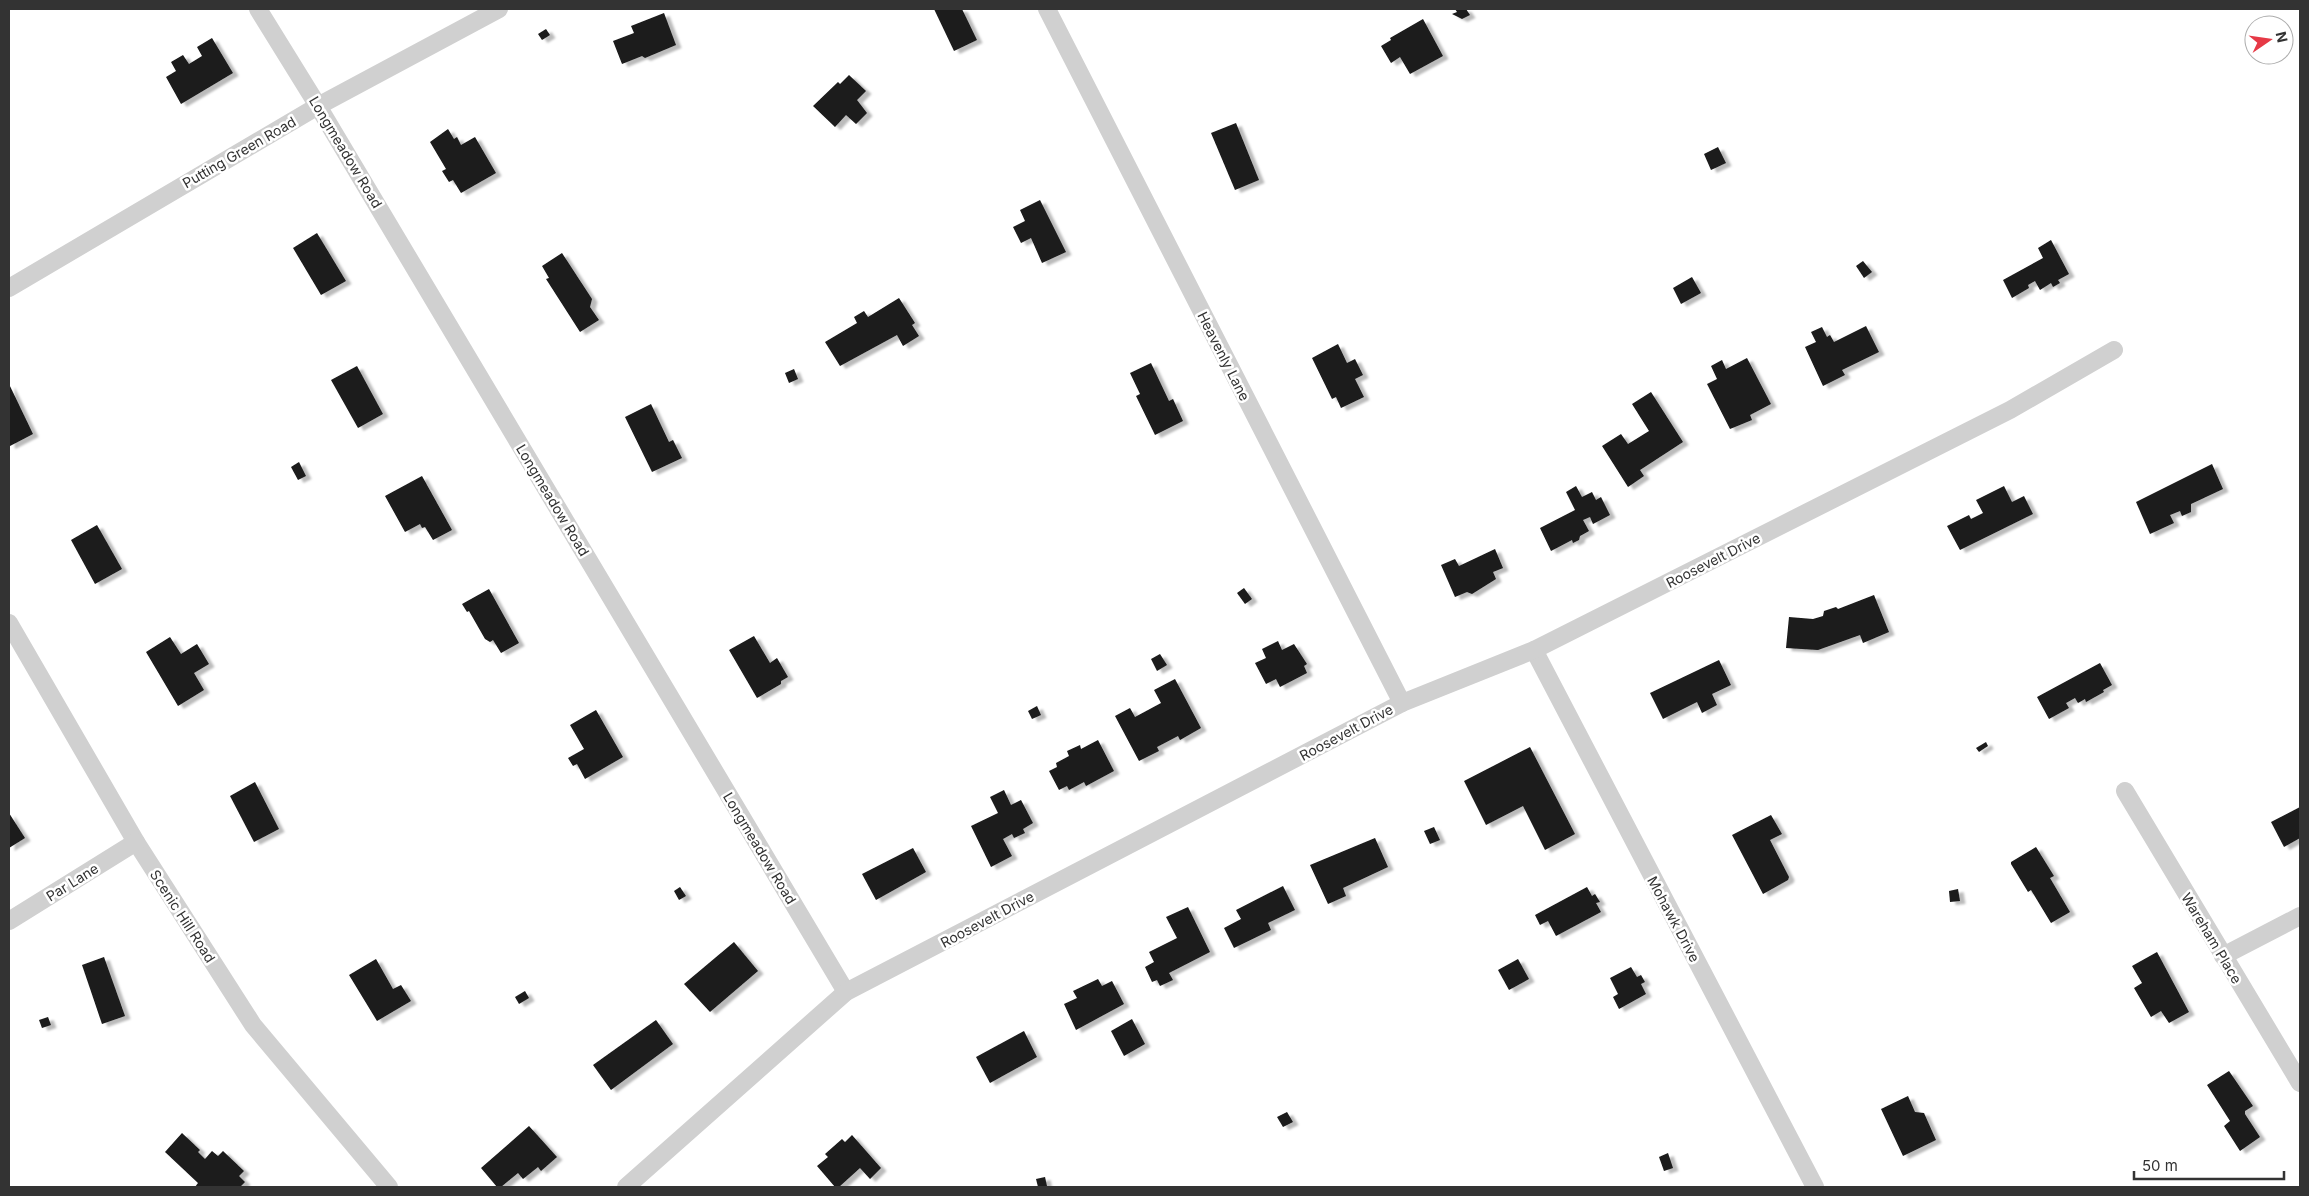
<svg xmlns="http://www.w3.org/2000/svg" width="2309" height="1196" font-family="Inter,sans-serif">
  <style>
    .building { fill: #1a1a1a; filter: url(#shadow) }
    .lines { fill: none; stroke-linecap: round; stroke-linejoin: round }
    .minor { stroke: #d0d0d0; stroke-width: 18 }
    .labels { text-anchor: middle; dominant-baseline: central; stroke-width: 5; stroke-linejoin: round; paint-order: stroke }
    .street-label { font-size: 14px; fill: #333; stroke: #fff }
  </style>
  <defs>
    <filter id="shadow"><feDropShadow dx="5.5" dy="3" stdDeviation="1" flood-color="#0004"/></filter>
  </defs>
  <rect width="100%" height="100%" fill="#fff"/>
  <g class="building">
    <polygon points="934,9 962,9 977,40 954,51"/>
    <polygon points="1455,9 1466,9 1470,15 1462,19 1452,14 1457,12"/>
    <polygon points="664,13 676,45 645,58 642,56 622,64 613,41 634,33 631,26"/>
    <polygon points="1423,19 1443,56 1410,74 1400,57 1391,63 1381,46 1391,40 1390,38"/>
    <polygon points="546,29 550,35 542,40 538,34"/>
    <polygon points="212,38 233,73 181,104 166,77 176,71 171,62 183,55 189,64 202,56 197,47"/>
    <polygon points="849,75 866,91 857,100 867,113 856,124 846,115 835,127 813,106 838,82 840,84"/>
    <polygon points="1236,123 1259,180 1235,190 1211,133"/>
    <polygon points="448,129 454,139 457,137 461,145 475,137 496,173 461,193 453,180 449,182 442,171 446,169 430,142"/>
    <polygon points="1718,147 1726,163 1711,170 1704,154"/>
    <polygon points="1040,200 1066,252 1042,263 1031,238 1021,243 1013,227 1025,221 1020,210"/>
    <polygon points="317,233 346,281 321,295 293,248"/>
    <polygon points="2051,240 2069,274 2058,280 2060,283 2053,287 2051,283 2040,290 2035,281 2028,285 2029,288 2012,298 2003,280 2043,258 2038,248"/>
    <polygon points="562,253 592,299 590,307 599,320 580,332 546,279 549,278 542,266"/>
    <polygon points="1863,261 1872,272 1864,278 1856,266"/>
    <polygon points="1692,277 1701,293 1681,304 1673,288"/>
    <polygon points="899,298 915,323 912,325 919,336 903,346 897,335 840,366 825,342 857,323 854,317 864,311 868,317"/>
    <polygon points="1866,326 1879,352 1842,370 1845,375 1823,386 1805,347 1816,342 1811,332 1822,327 1827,337 1830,335 1834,342"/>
    <polygon points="1338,344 1347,363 1355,359 1363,375 1355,379 1364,397 1341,408 1336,397 1332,399 1312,358"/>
    <polygon points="1747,358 1771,404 1750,415 1752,420 1730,429 1707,384 1717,379 1711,366 1722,360 1726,369"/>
    <polygon points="1151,363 1169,401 1173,399 1183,421 1155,435 1136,396 1140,394 1130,373"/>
    <polygon points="357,366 383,414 358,428 331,380"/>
    <polygon points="794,369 798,379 789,383 785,373"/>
    <polygon points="9,384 33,434 10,446 9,444"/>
    <polygon points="1651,392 1683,442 1640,470 1644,476 1628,487 1602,446 1621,434 1628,444 1649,431 1632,404"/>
    <polygon points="651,404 669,442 673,440 682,458 652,472 625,417"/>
    <polygon points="299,462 306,476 298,480 291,467"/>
    <polygon points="2212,464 2223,489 2191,504 2191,512 2182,516 2180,511 2170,515 2174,523 2150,534 2136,502"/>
    <polygon points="422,476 452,530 433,540 425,527 422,528 420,524 405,532 385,496"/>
    <polygon points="1576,486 1582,497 1592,492 1596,500 1601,497 1610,515 1593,524 1590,517 1583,520 1589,531 1580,536 1579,540 1573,543 1572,540 1551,551 1540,528 1575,510 1566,492"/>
    <polygon points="2004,486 2012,502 2024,496 2033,514 1960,550 1947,526 1969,515 1971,519 1983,513 1976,500"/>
    <polygon points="97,525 122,569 95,584 71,540"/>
    <polygon points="1495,549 1503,568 1493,572 1496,579 1472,594 1467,592 1455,597 1441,565 1455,559 1459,566"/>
    <polygon points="1244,588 1252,599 1245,604 1237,593"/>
    <polygon points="489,589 519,643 501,653 493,640 490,642 485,639 469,611 467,612 462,604"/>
    <polygon points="1874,595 1889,632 1863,643 1860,635 1818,650 1786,648 1789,617 1813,619 1823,616 1824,611 1836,607 1838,609"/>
    <polygon points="754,636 770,663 777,658 788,677 781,681 781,684 757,698 729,650"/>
    <polygon points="170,637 181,654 197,644 209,664 194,673 204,690 178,706 146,652"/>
    <polygon points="1278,641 1282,650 1294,644 1307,664 1304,666 1307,673 1280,687 1276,679 1266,684 1255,663 1266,658 1262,649"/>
    <polygon points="1160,654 1167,665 1157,671 1151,659"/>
    <polygon points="1719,660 1731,685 1712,694 1717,705 1702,713 1697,702 1663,719 1650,693"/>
    <polygon points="2100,663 2112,685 2103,690 2104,692 2086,702 2085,699 2078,703 2075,698 2066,703 2069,708 2049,719 2037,697"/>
    <polygon points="1175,679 1201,728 1180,740 1178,736 1157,747 1159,751 1139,761 1115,716 1130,708 1135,717 1161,703 1154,690"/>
    <polygon points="1037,706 1041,715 1032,719 1028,711"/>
    <polygon points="596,710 623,757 585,779 577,764 573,766 568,758 584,749 570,725"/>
    <polygon points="1098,740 1114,771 1086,786 1084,782 1069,790 1067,786 1059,790 1049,771 1057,767 1056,763 1069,756 1067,751 1080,745 1081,749"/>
    <polygon points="1986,742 1988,746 1979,752 1976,748"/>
    <polygon points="1530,747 1575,834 1545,850 1523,806 1486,825 1464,781"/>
    <polygon points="255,782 279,829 254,842 230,796"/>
    <polygon points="1004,790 1011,805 1021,800 1033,823 1023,829 1025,833 1014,838 1012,834 1003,839 1012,856 991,867 971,826 998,813 990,797"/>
    <polygon points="2300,807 2300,838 2284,847 2271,822"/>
    <polygon points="9,813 25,838 9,848"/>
    <polygon points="1771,815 1782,834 1770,840 1789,877 1788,880 1763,894 1732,835"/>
    <polygon points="1434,827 1440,840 1430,844 1424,831"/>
    <polygon points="1375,838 1388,867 1343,888 1346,896 1328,904 1310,865"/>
    <polygon points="2036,847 2054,876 2050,878 2070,912 2051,923 2031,890 2028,892 2011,864 2011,862"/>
    <polygon points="913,848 926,872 876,900 862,874"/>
    <polygon points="1283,886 1295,910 1268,923 1271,930 1234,948 1224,928 1241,919 1236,910"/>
    <polygon points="680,887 686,896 679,900 674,891"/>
    <polygon points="1587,887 1592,896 1595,894 1600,902 1596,903 1601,912 1556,936 1548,921 1540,925 1535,915"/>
    <polygon points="1958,889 1960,901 1950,902 1949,891"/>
    <polygon points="1188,907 1210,952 1169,973 1173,980 1160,986 1157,980 1152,982 1145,967 1154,962 1149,952 1177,938 1166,917"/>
    <polygon points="734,942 758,971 710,1012 684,984"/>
    <polygon points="2157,952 2189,1012 2169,1023 2161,1011 2151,1017 2134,988 2142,983 2132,966"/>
    <polygon points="104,957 125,1016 102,1024 82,965"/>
    <polygon points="376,959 393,989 401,985 411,1001 377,1021 349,975"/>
    <polygon points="1518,959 1529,979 1509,990 1498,970"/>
    <polygon points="1631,967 1637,977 1641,975 1645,982 1641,984 1646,994 1619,1009 1613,997 1618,994 1610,978"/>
    <polygon points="1098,979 1102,986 1112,981 1124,1004 1076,1030 1064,1004 1077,998 1073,991"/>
    <polygon points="525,991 529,998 519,1004 515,997"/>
    <polygon points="48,1017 51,1025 42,1028 39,1020"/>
    <polygon points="1132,1019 1145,1044 1124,1056 1111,1031"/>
    <polygon points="656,1020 673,1044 611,1090 593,1065"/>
    <polygon points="1024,1031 1037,1057 990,1083 976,1057"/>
    <polygon points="2229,1071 2253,1106 2245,1111 2245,1114 2260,1137 2240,1151 2224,1126 2230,1121 2207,1085"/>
    <polygon points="1908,1096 1915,1112 1924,1113 1936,1140 1903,1156 1881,1109"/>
    <polygon points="1287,1112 1293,1122 1283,1127 1277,1117"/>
    <polygon points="529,1126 557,1157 541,1171 538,1167 523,1179 518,1173 501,1187 497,1187 481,1168"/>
    <polygon points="182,1133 200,1150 198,1152 205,1159 212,1151 218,1156 223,1151 244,1171 239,1176 245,1182 240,1187 195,1187 198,1183 165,1152"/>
    <polygon points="852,1135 881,1168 870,1179 860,1168 839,1187 835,1187 817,1166 828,1157 825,1154 842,1139 845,1142"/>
    <polygon points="1668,1153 1673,1168 1664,1171 1659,1157"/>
    <polygon points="1045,1177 1047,1186 1038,1187 1036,1179"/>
  </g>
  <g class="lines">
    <g class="minor">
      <polyline points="258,9 318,106 846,992"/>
      <polyline points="1047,9 1402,703"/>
      <polyline points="9,288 318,106 499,9"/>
      <polyline points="9,623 136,842 253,1025 389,1187"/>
      <polyline points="1534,650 1815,1187"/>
      <polyline points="2125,791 2300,1083"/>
      <polyline points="9,921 136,842"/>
      <polyline points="2223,956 2300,916"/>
      <polyline points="626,1187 846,992 1402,703 1534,650 2010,410 2114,350"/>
    </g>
  </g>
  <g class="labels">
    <g class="street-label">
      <text transform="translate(239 152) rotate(-30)">Putting Green Road</text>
      <text transform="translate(346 152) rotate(59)">Longmeadow Road</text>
      <text transform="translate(1224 356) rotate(63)">Heavenly Lane</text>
      <text transform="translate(553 500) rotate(59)">Longmeadow Road</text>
      <text transform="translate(1713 560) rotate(-27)">Roosevelt Drive</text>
      <text transform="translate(1346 732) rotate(-28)">Roosevelt Drive</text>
      <text transform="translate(760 848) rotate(59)">Longmeadow Road</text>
      <text transform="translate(72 882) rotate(-32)">Par Lane</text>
      <text transform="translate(183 916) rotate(57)">Scenic Hill Road</text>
      <text transform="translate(987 919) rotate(-28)">Roosevelt Drive</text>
      <text transform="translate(1674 919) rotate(62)">Mohawk Drive</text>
      <text transform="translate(2212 938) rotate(59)">Wareham Place</text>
    </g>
  </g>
  <rect width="2309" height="1196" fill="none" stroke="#333333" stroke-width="20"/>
  <g transform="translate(2269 40) rotate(77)"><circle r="24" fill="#ffffff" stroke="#adadad"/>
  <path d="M0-4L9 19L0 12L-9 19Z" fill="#e63946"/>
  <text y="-8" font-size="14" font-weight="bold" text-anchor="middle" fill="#333333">N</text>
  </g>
  <path d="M2134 1171v8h150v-8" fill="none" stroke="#333333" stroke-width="2.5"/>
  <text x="2142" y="1171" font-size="15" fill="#333333" stroke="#ffffff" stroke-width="4" paint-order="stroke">50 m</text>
</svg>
